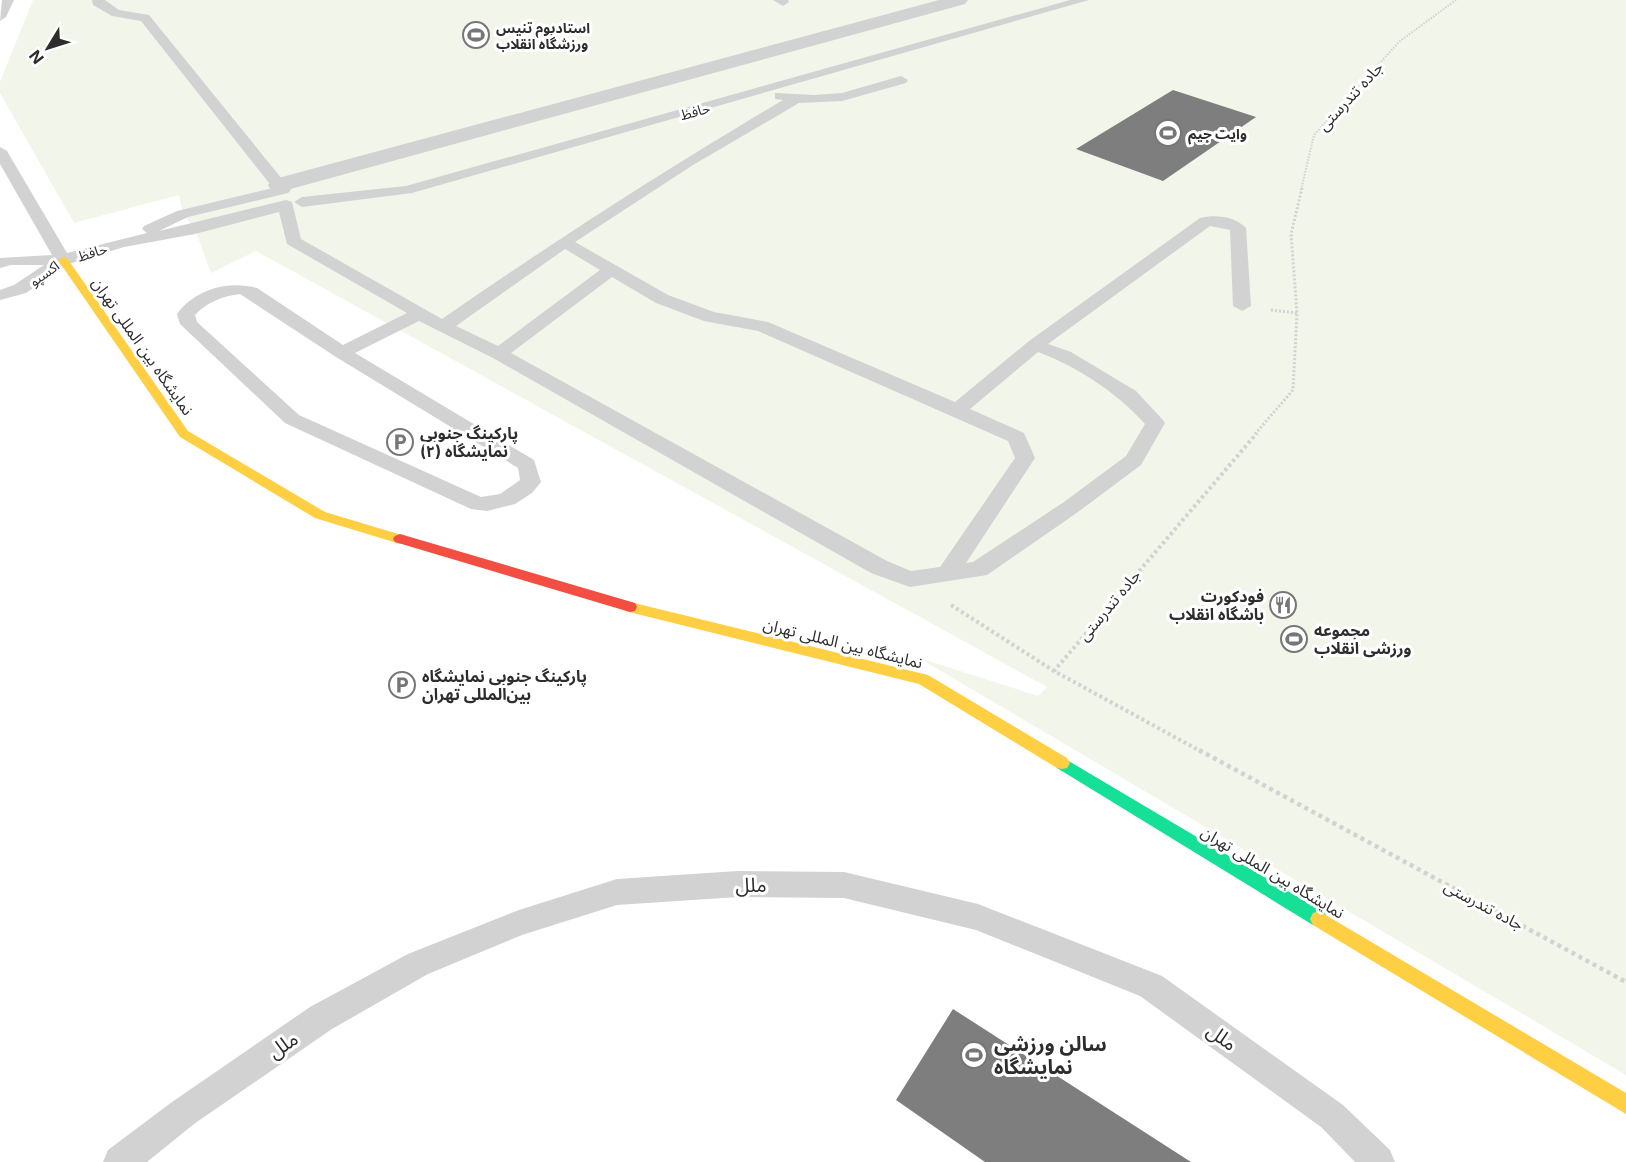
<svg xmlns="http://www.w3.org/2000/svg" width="1626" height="1162" font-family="Inter,'Noto Sans Arabic',sans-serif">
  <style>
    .green { fill: #f2f5ea }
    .building { fill: #7e7e7e }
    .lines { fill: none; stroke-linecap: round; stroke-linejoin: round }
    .path-far3 { stroke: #d2d2d2; stroke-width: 2; stroke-dasharray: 1.5 1.5; stroke-linecap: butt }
    .path-far2 { stroke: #d2d2d2; stroke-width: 3; stroke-dasharray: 2 2; stroke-linecap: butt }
    .path-far1 { stroke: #d2d2d2; stroke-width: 4; stroke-dasharray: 3 3; stroke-linecap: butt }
    .path { stroke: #d2d2d2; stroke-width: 4.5; stroke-dasharray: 4 4; stroke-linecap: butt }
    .lane { fill: #d2d2d2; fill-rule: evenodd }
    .street { fill: #d2d2d2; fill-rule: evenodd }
    .fast { fill: #16e098; fill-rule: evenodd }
    .slow { fill: #ffcf43; fill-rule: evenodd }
    .jam { fill: #f24e42; fill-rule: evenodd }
    .labels { text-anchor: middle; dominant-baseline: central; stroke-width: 6; stroke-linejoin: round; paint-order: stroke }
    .far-poi-label { font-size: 14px; font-weight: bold; fill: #2d2d2d; stroke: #fff; text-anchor: start }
    .far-street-label { font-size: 14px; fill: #2d2d2d; stroke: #fff }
    .street-label { font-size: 16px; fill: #2d2d2d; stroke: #fff }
    .poi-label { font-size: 16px; font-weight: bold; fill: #2d2d2d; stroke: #fff; text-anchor: start }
    .near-street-label { font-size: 20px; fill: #2d2d2d; stroke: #fff }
    .near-poi-label { font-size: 20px; font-weight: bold; fill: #2d2d2d; stroke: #fff; text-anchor: start }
  </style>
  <rect width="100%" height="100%" fill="#fff"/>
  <polygon class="green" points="33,0 1626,0 1626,1075 919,658 1038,696 1047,687 256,251 211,273 195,229 183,214 179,195 74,223 0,93 0,82"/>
  <g class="building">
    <polygon points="1173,90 1256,117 1163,181 1076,149"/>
    <polygon points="953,1009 1191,1162 985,1162 896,1100"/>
  </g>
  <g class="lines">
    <polyline class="path-far3" points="1301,190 1314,135 1400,41 1456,0"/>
    <g class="path-far2">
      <polyline points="1271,310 1297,313"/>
      <polyline points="1255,434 1293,390 1297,313 1291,234 1302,188"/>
    </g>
    <g class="path-far1">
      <polyline points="951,605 1054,671"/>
      <polyline points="1202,752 1054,671 1257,433"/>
    </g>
    <polyline class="path" points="1199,750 1626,982"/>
    <g class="lane">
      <polygon points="2,0 14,0 6,17 0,21"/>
      <path d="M 92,0 L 105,0 L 119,10 L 149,15 L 291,190 L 288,193 L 188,217 L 159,231 L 286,200 L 292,202 L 301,239 L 442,319 C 553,242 666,169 783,100 L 775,99 L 775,93 L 814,95 L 842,93 L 901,76 L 908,80 L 906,83 L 842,101 L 799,103 L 693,165 L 575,242 L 668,295 L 714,312 L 768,322 L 955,402 L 1029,341 L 1200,218 C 1215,214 1235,216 1246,228 L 1251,306 L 1242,311 L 1233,306 L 1230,230 L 1210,226 L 1048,344 L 1071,352 L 1136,391 L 1162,419 L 1165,423 L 1141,465 L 1078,512 L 987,575 L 910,587 L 871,573 L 493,358 L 419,321 L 355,353 L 534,460 L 541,482 L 532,493 L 515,504 L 487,511 L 471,509 L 285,423 L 180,324 L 177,314 C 195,289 229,280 257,288 L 343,345 L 407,313 L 287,244 L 279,212 L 195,234 L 124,247 L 69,264 L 26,293 L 0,300 L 0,290 L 14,285 L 44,265 L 11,265 L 0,268 L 0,258 L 52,255 L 0,164 L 0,147 L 7,151 L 67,253 L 147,233 L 142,229 L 144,226 L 177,211 L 273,188 L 141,21 L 112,16 L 93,5 ZM 565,249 L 600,270 L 498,346 L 456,326 ZM 612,277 L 656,303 L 704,321 L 758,331 L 1008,441 L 1015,458 L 940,567 L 911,571 L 887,561 L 511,353 ZM 240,294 L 336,357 L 518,468 L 520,480 L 500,494 L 481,497 L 299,415 L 197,322 L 195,315 C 207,302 223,296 240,294 ZM 1038,352 C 1078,367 1116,392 1145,424 L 1126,456 L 1064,502 L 973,562 L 966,563 L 1035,458 L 1024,433 L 970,409 Z"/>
      <polygon points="773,0 788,0 789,2 783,6"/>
      <polygon points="1070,0 1089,0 412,193 302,207 294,202 302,197 406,186"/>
      <polygon points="738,871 844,872 978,904 1162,976 1343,1105 1390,1150 1395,1162 1355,1162 1321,1127 1140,996 976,930 844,898 738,897 617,905 522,935 428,974 332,1029 194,1124 147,1162 103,1162 108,1150 172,1102 310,1007 408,954 519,910 617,879"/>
    </g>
    <polygon class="street" points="939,0 968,0 965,4 287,190 271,190 268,185 271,180"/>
    <polygon class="fast" points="1062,757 1325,913 1328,919 1325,925 1319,927 1313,925 1057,768 1054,763 1057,758"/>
    <g class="slow">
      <polygon points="63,257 67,258 188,431 325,512 405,536 407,539 405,542 400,544 315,518 180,437 58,260"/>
      <polygon points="630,602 928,675 1067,758 1070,763 1067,768 1062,769 1057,768 919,684 625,611 623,607 625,603"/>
      <polygon points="1319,911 1626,1093 1626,1114 1313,925 1310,919 1313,913"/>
    </g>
    <polygon class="jam" points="400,534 635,603 637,607 635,611 630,612 395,542 393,539 395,536"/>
  </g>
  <defs>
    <symbol id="stadium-ring" viewBox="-11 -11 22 22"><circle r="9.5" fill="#fff" stroke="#767676" stroke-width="1.5"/><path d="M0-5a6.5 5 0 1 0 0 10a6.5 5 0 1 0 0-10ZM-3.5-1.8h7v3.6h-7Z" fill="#767676"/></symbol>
    <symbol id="parking-ring" viewBox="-11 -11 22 22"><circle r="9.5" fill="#fff" stroke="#767676" stroke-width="1.5"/><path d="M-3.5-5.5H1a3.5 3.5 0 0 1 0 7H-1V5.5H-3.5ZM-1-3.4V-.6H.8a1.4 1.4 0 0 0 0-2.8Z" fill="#767676"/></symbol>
    <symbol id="restaurant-ring" viewBox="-11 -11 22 22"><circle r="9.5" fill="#fff" stroke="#767676" stroke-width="1.5"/><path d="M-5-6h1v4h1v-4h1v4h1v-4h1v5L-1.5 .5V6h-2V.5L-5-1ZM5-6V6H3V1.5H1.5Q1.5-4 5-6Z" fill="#767676"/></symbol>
  </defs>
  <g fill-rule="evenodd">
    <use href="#stadium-ring" x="461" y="20" width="30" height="30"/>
    <use href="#stadium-ring" x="1153" y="118" width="30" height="30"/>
    <use href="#parking-ring" x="385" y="427" width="30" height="30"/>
    <use href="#restaurant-ring" x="1268" y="590" width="30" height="30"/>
    <use href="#stadium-ring" x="1279" y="624" width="30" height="30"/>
    <use href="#parking-ring" x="387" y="670" width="30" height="30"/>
    <use href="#stadium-ring" x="959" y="1040" width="30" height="30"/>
  </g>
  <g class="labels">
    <g class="far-poi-label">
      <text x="496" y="27">استادیوم تنیس<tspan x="496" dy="16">ورزشگاه انقلاب</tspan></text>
      <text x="1188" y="133">وایت جیم</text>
    </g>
    <g class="far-street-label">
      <text transform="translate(695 111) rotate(-15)">حافظ</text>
      <text transform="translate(92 252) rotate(-17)">حافظ</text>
      <text transform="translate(44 273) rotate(-35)">اکسپو</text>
    </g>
    <g class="street-label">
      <text transform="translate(1350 96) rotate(-47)">جاده تندرستی</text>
      <text transform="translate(143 346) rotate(55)">نمایشگاه بین المللی تهران</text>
      <text transform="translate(1109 605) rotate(-50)">جاده تندرستی</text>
      <text transform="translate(843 643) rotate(14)">نمایشگاه بین المللی تهران</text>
      <text transform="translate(1273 872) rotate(31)">نمایشگاه بین المللی تهران</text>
      <text transform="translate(1484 905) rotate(28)">جاده تندرستی</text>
    </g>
    <g class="poi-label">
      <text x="420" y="433">پارکینگ جنوبی<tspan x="420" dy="18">نمایشگاه (۲)</tspan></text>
      <text x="1264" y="596" text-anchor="end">فودکورت<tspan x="1264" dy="18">باشگاه انقلاب</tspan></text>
      <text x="1314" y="630">مجموعه<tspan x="1314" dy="18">ورزشی انقلاب</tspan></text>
      <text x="422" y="676">پارکینگ جنوبی نمایشگاه<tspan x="422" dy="18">بین‌المللی تهران</tspan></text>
    </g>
    <g class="near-street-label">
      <text transform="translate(751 885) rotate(-1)">ملل</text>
      <text transform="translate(1222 1037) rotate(36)">ملل</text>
      <text transform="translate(283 1045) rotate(-34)">ملل</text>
    </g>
    <g class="near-poi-label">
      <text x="994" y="1044">سالن ورزشی<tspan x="994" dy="23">نمایشگاه</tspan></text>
    </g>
  </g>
  <g transform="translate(48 48) rotate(232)" stroke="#ffffff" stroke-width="4.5" paint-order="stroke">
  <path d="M0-4.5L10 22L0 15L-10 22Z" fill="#2d2d2d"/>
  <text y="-9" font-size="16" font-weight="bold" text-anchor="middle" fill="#2d2d2d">N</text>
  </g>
</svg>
